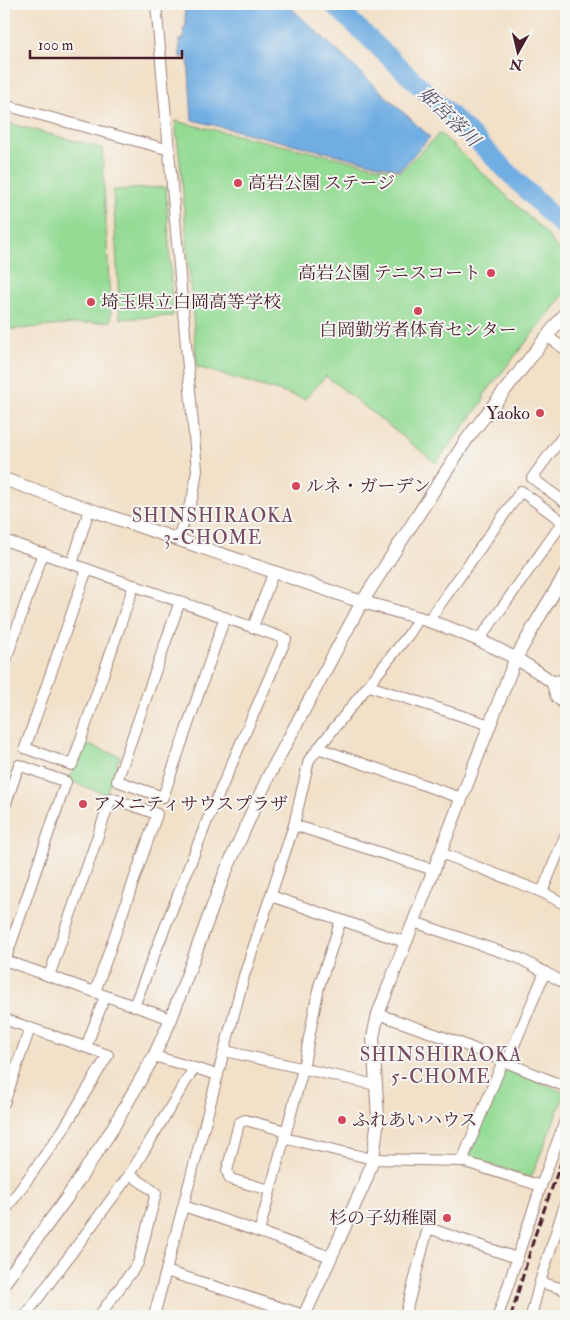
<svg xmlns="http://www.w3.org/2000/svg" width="570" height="1320" font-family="'IM FELL Double Pica','Noto Serif JP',serif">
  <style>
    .green { fill: #94db94; stroke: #6f7d60 }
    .water { fill: #6fade2; stroke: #5c6686 }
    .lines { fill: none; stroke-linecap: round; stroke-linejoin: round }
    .river { stroke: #6fade2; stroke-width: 19 }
    .minor-casing { stroke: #9e8079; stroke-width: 12 }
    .tertiary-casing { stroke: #9e8079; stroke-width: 14 }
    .minor { stroke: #fff; stroke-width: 10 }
    .tertiary { stroke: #fff; stroke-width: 12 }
    .rail { stroke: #4a1f2b; stroke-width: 3; stroke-dasharray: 8 4; stroke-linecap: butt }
    .poi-dot { fill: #d1495b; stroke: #f6f6f2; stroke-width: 2 }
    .labels { text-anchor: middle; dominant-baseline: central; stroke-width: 4; stroke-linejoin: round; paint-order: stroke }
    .poi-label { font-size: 18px; fill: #4a1f2b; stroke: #f6f6f2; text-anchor: start }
    .water-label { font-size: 19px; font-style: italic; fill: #57516b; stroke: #f6f6f2 }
    .neighbourhood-label { font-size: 19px; letter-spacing: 1px; fill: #764b60; stroke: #f6f6f2 }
  </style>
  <rect width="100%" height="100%" fill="#f6f6f2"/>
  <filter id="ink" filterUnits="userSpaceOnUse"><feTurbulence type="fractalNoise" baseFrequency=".02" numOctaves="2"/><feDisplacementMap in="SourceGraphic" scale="10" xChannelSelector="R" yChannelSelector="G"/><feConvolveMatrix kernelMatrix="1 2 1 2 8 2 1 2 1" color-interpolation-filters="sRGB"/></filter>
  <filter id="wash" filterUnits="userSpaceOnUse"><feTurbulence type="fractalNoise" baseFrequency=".0096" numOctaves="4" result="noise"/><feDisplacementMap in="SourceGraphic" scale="20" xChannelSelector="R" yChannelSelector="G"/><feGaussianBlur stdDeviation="1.12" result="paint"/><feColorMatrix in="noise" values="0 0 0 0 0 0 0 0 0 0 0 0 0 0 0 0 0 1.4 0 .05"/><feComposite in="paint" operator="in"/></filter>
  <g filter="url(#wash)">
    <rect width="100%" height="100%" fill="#f2e0c7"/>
    <g class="green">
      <polygon points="175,121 400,172 440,133 545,232 554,244 566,257 566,292 484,395 484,400 436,463 326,376 305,399 197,367 181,170"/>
      <polygon points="4,122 102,148 111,321 4,330"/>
      <polygon points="166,187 173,316 120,319 113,190"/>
      <polygon points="83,743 120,756 106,794 69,781"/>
      <polygon points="505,1066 565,1093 531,1178 469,1157"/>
    </g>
    <polygon class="water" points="184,4 287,4 430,137 400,170 192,120 188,57 180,57 179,40 184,39 183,28 186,28"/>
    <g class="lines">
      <polyline class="river" points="333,4 464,128 566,230"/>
    </g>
  </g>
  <g filter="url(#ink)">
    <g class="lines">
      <defs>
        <g id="minor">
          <polyline points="156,4 197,470 193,496 177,540"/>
          <polyline points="4,105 170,150"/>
          <polyline points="547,336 566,350"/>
          <polyline points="566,432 532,478 566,503"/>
          <polyline points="4,540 286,639 207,821 134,1006"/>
          <polyline points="72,564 89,510"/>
          <polyline points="87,569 25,748 72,765 134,585"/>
          <polyline points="180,601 117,781 163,797 225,617"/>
          <polyline points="428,621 521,491 563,522 479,640"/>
          <polyline points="253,627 274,571"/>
          <polyline points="4,665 43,553"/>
          <polyline points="566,680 551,681 556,697 566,706"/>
          <polyline points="369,686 490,725"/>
          <polyline points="318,748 461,798"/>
          <polyline points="4,809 19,765 66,782 5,961"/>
          <polyline points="294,825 434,870"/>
          <polyline points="441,853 542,892 566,905"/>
          <polyline points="542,892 566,834"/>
          <polyline points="271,896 405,942"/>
          <polyline points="414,922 519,958 566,984"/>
          <polyline points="4,960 171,1019"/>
          <polyline points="49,976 111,798 157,814 95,992"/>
          <polyline points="378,1014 460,1043 566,1087"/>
          <polyline points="4,1019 108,1055 63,1130 4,1212"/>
          <polyline points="86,1047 105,996"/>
          <polyline points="225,1051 376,1085"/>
          <polyline points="154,1056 218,1075"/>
          <polyline points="507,1062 545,972"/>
          <polyline points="4,1103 30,1028"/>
          <polyline points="284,1138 373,1159 462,1161 541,1186"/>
          <polyline points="462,1161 503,1061"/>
          <polyline points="270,1190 230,1179 227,1171 239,1123 245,1120 286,1131"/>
          <polyline points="184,1206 331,1257"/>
          <polyline points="259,1232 303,1069 319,986 341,920"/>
          <polyline points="166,1271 307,1316"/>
          <polyline points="540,1282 566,1290"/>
          <polyline points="25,1316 130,1174"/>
          <polyline points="99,1316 138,1263 156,1193 130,1174 194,1068"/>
          <polyline points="154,1316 244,976 294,825 309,760 409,634 419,618"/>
          <polyline points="405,1316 428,1228 517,1258"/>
          <polyline points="498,1316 541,1186 566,1118"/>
          <polyline points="531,1316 540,1282 566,1201"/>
        </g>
        <g id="tertiary">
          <path d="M 4,479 C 119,521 235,558 350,598 C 375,606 401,612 426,620 C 475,636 527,660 566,693"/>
          <polyline points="4,1283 66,1199 111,1131 154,1056 171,1019 225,873 268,777 362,602 467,439 566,312"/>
          <polyline points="304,1316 366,1180 373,1159 378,1118 373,1037 378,1014 515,660 541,614 566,573"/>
        </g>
      </defs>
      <use href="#minor" class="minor-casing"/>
      <use href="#tertiary" class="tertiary-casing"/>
      <use href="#minor" class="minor"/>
      <use href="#tertiary" class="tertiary"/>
      <polyline class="rail" points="511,1316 535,1235 566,1149"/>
    </g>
  </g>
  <g class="poi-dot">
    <circle cx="238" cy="183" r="5"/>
    <circle cx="491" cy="273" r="5"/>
    <circle cx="91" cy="302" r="5"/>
    <circle cx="418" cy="311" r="5"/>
    <circle cx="540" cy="413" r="5"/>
    <circle cx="296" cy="486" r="5"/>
    <circle cx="83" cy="804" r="5"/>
    <circle cx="342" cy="1120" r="5"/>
    <circle cx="447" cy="1218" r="5"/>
  </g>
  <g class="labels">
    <g class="poi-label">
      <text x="248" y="183">高岩公園 ステージ</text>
      <text x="481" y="273" text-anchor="end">高岩公園 テニスコート</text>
      <text x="101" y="302">埼玉県立白岡高等学校</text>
      <text x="418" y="330" text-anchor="middle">白岡勤労者体育センター</text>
      <text x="530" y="413" text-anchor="end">Yaoko</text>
      <text x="306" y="486">ルネ・ガーデン</text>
      <text x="93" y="804">アメニティサウスプラザ</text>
      <text x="352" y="1120">ふれあいハウス</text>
      <text x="437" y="1218" text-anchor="end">杉の子幼稚園</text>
    </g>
    <g class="water-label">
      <text transform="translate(449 117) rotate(44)">姫宮落川</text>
    </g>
    <g class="neighbourhood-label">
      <text x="213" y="516">SHINSHIRAOKA<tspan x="213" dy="22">3-CHOME</tspan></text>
      <text x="441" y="1055">SHINSHIRAOKA<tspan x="441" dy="22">5-CHOME</tspan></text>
    </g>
  </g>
  <rect width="570" height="1320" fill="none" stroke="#f6f6f2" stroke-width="20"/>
  <g transform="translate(518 52) rotate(188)" stroke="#f6f6f2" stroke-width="4" paint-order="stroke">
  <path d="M0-4L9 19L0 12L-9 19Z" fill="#4a1f2b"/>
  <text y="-8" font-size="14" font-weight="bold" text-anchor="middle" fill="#4a1f2b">N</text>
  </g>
  <path d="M30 50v8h152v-8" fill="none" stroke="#4a1f2b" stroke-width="2.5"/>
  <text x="38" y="50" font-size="15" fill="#4a1f2b" stroke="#f6f6f2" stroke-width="4" paint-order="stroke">100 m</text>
</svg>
